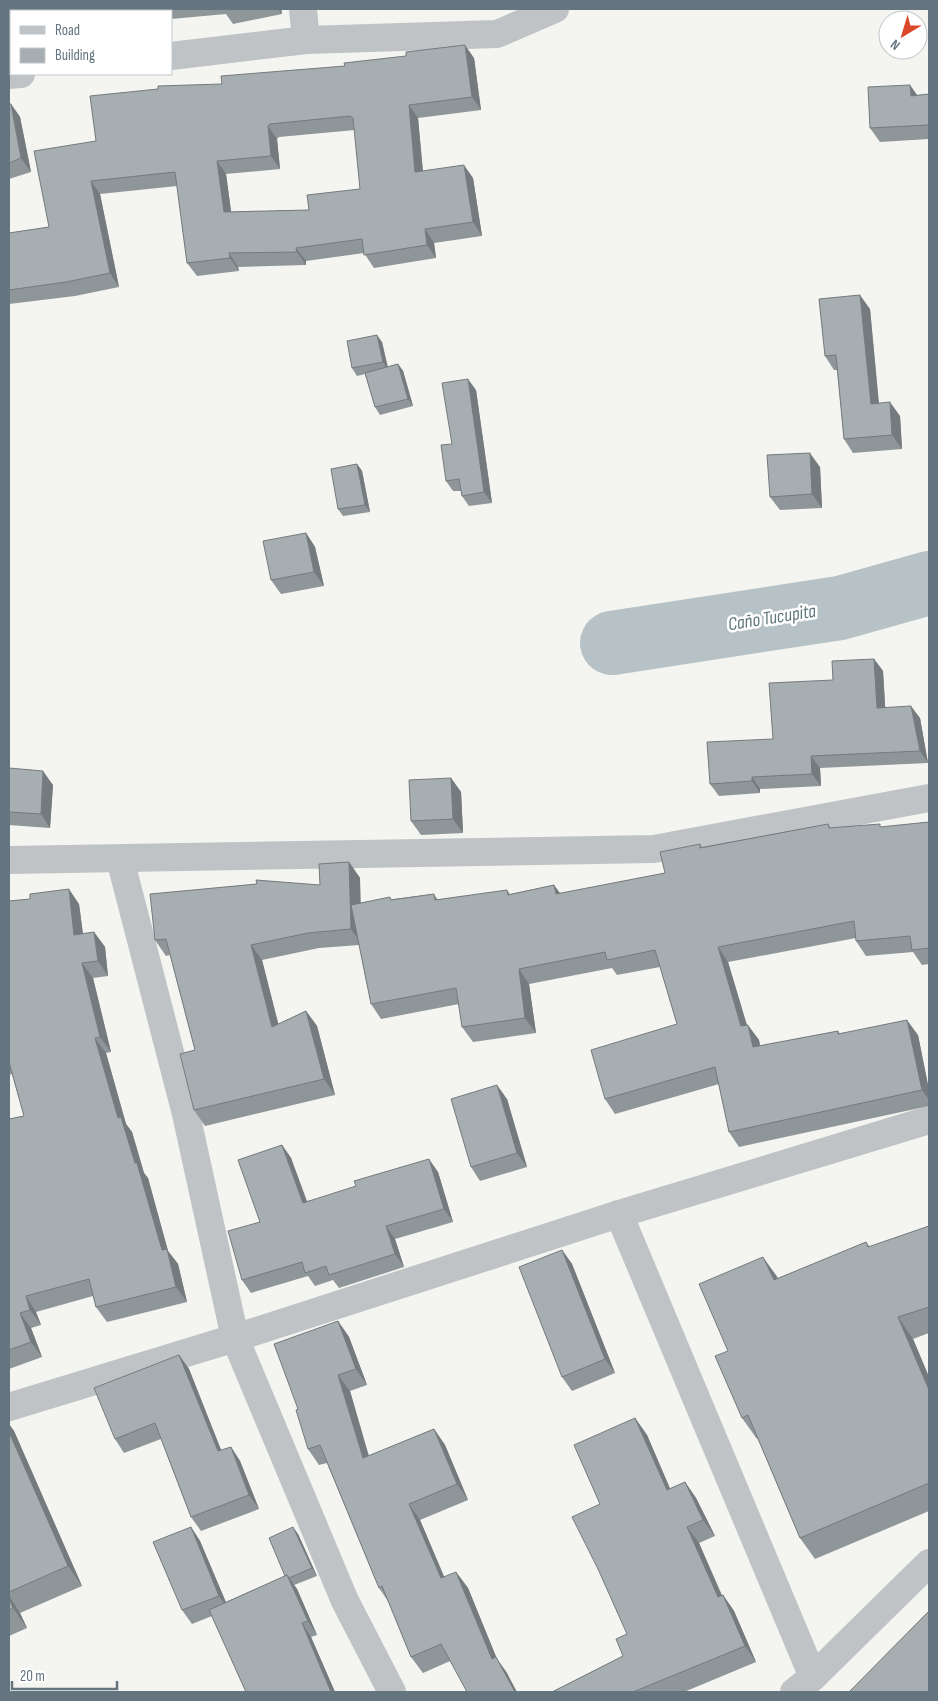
<svg xmlns="http://www.w3.org/2000/svg" width="938" height="1701" font-family="'Sofia Sans Condensed',sans-serif">
  <style>
    .lines { fill: none; stroke-linecap: round; stroke-linejoin: round }
    .river { stroke: #b6c2c6; stroke-width: 64 }
    .minor { stroke: #bfc3c6; stroke-width: 28 }
    .wall { fill: #8f9699; fill-rule: evenodd }
    .shaded-wall { fill: #747a7d }
    .building { fill: #a6aeb2; stroke: #747a7d; fill-rule: evenodd }
    .labels { text-anchor: middle; dominant-baseline: central; stroke-width: 5; stroke-linejoin: round; paint-order: stroke }
    .water-label { font-size: 19px; font-style: italic; fill: #5f777d; stroke: #fff }
  </style>
  <rect width="100%" height="100%" fill="#f4f4f0"/>
  <g class="lines">
    <polyline class="river" points="612,643 840,608 929,583"/>
    <g class="minor">
      <polyline points="303,9 306,40"/>
      <polyline points="171,56 306,40 497,34 555,9"/>
      <polyline points="9,75 21,74"/>
      <polyline points="120,859 186,1114 235,1338 345,1601 392,1692"/>
      <polyline points="9,860 654,849 929,798"/>
      <polyline points="619,1214 813,1677"/>
      <polyline points="9,1407 235,1338 619,1214 929,1120"/>
      <polyline points="794,1692 813,1677 929,1563"/>
    </g>
  </g>
  <g class="wall">
    <polygon points="9,9 281,9 282,14 233,24 226,14 171,19 171,11 11,11 11,39 9,39"/>
    <path d="M 474,58 L 481,110 L 418,118 L 423,171 L 473,178 L 482,236 L 434,243 L 436,258 L 374,268 L 364,253 L 306,261 L 306,265 L 238,267 L 239,271 L 197,276 L 187,263 L 177,186 L 100,194 L 119,287 L 75,296 L 9,304 L 9,233 L 49,227 L 96,141 L 222,84 ZM 355,130 L 360,189 L 309,210 L 231,212 L 226,174 L 280,169 L 277,139 L 279,137 Z"/>
    <polygon points="929,94 929,139 880,142 870,128 918,95"/>
    <polygon points="9,104 11,104 20,117 31,172 9,179"/>
    <polygon points="870,309 879,403 900,416 902,449 853,453 844,439 837,370 834,370 825,356"/>
    <polygon points="382,342 388,367 398,364 403,371 413,406 380,415 375,407 365,374 357,376 352,368"/>
    <polygon points="476,390 492,503 469,506 462,496 461,491 453,491 446,481 452,444"/>
    <polygon points="357,464 362,471 370,512 343,516 338,509"/>
    <polygon points="820,467 822,508 780,510 770,497"/>
    <polygon points="306,533 315,547 324,586 281,594 271,580"/>
    <polygon points="874,659 883,671 885,707 920,718 928,763 820,768 821,786 760,789 760,793 719,796 710,784 773,739 833,680"/>
    <polygon points="9,768 53,785 50,828 9,825"/>
    <polygon points="451,778 461,792 463,833 421,835 411,821"/>
    <polygon points="929,822 929,964 922,965 913,952 866,956 856,941 856,938 728,962 747,1025 759,1040 760,1046 838,1031 840,1034 918,1035 929,1090 929,1106 739,1147 729,1132 719,1084 615,1114 605,1099 677,1024 660,967 617,975 612,968 529,984 536,1033 473,1042 462,1027 459,1004 381,1019 371,1004 359,945 319,948 262,960 278,1024 306,1011 317,1026 335,1095 205,1126 194,1110 195,1050 170,955 166,956 155,940 320,885 349,862 360,878 360,903 434,894 438,900 507,890 510,894 554,885 560,894 665,873 700,844 702,847 828,824 831,828 882,827"/>
    <polygon points="9,901 79,904 83,934 94,932 105,947 108,976 93,978 111,1052 106,1053 126,1124 132,1132 144,1173 148,1178 168,1251 178,1264 187,1302 107,1322 96,1307 93,1296 36,1312 41,1325 31,1328 42,1357 9,1369 9,1119 24,1116 12,1074 9,1075"/>
    <polygon points="507,1099 527,1167 480,1181 471,1167"/>
    <polygon points="282,1145 291,1158 307,1201 438,1172 453,1222 395,1239 404,1267 339,1288 333,1280 315,1286 308,1276 251,1293 242,1280"/>
    <polygon points="929,1226 929,1333 913,1339 929,1377 929,1511 815,1559 800,1538 758,1439 757,1439 742,1418 728,1351 779,1278 866,1242 870,1247"/>
    <polygon points="562,1250 572,1264 615,1373 572,1391 562,1377"/>
    <polygon points="338,1321 349,1337 367,1385 350,1391 369,1456 434,1429 445,1445 468,1500 420,1520 444,1577 456,1572 468,1588 497,1659 507,1673 450,1661 423,1673 411,1657 388,1601 379,1588 327,1463 319,1465 308,1449 298,1409"/>
    <polygon points="179,1355 189,1369 221,1450 231,1447 240,1461 259,1509 201,1531 191,1517 161,1439 124,1453 115,1439"/>
    <polygon points="635,1418 647,1435 670,1489 685,1482 696,1498 715,1536 699,1543 722,1595 723,1595 734,1611 756,1662 684,1692 552,1692 623,1656 627,1634 600,1504"/>
    <polygon points="9,1424 14,1431 82,1586 20,1613 27,1628 9,1636"/>
    <polygon points="191,1527 200,1541 226,1602 285,1576 298,1534 317,1576 294,1585 297,1589 317,1635 311,1637 335,1692 246,1692 212,1616 192,1624 182,1610"/>
  </g>
  <g class="shaded-wall">
    <polygon points="278,9 281,9 282,14"/>
    <polygon points="465,45 474,58 481,110 472,97"/>
    <polygon points="910,85 920,99 911,96"/>
    <polygon points="11,104 20,117 31,172 21,158"/>
    <polygon points="409,105 418,118 424,185 415,172"/>
    <polygon points="268,126 277,139 280,169 271,156"/>
    <polygon points="217,161 226,174 233,225 224,212"/>
    <polygon points="464,165 473,178 482,236 473,222"/>
    <polygon points="91,181 100,194 119,287 110,273"/>
    <polygon points="425,229 434,243 436,258 427,245"/>
    <polygon points="296,248 306,261 306,265 297,252"/>
    <polygon points="229,253 238,267 239,271 230,258"/>
    <polygon points="860,295 870,309 880,418 871,404"/>
    <polygon points="377,335 382,342 388,370 383,362"/>
    <polygon points="398,364 403,371 413,406 408,399"/>
    <polygon points="468,379 476,390 492,503 484,492"/>
    <polygon points="890,402 900,416 902,449 892,435"/>
    <polygon points="810,453 820,467 822,508 812,494"/>
    <polygon points="357,464 362,471 370,512 365,505"/>
    <polygon points="306,533 315,547 324,586 314,572"/>
    <polygon points="874,659 883,671 886,720 877,708"/>
    <polygon points="911,706 920,718 928,763 920,751"/>
    <polygon points="811,756 820,768 821,786 812,774"/>
    <polygon points="43,771 53,785 50,828 41,814"/>
    <polygon points="752,777 760,789 760,793 752,781"/>
    <polygon points="451,778 461,792 463,833 453,819"/>
    <polygon points="349,862 360,878 362,945 351,929"/>
    <polygon points="554,885 565,900 556,894"/>
    <polygon points="69,889 79,904 85,950 74,935"/>
    <polygon points="94,932 105,947 108,976 98,961"/>
    <polygon points="251,945 262,960 283,1042 272,1027"/>
    <polygon points="718,947 728,962 750,1036 748,1025 759,1040 763,1062 753,1047 741,1026"/>
    <polygon points="82,963 93,978 111,1052 100,1037"/>
    <polygon points="519,969 529,984 536,1033 525,1018"/>
    <polygon points="306,1011 317,1026 335,1095 324,1079"/>
    <polygon points="907,1020 918,1035 929,1090 929,1100 922,1090"/>
    <polygon points="95,1038 106,1053 126,1124 132,1132 144,1173 148,1178 168,1251 178,1264 187,1302 176,1287 162,1250 135,1163 118,1118"/>
    <polygon points="497,1085 507,1099 527,1167 517,1153"/>
    <polygon points="282,1145 291,1158 312,1216 303,1203"/>
    <polygon points="429,1159 438,1172 453,1222 444,1209"/>
    <polygon points="386,1226 395,1239 404,1267 395,1254"/>
    <polygon points="562,1250 572,1264 615,1373 605,1359"/>
    <polygon points="763,1257 778,1278 774,1280"/>
    <polygon points="26,1296 36,1312 41,1325 30,1310"/>
    <polygon points="20,1313 31,1328 42,1357 31,1342"/>
    <polygon points="898,1317 913,1339 929,1377 929,1390"/>
    <polygon points="338,1321 349,1337 367,1385 356,1369"/>
    <polygon points="179,1355 189,1369 227,1465 218,1451"/>
    <polygon points="338,1375 350,1391 374,1475 363,1458"/>
    <polygon points="635,1418 647,1435 678,1507 667,1490"/>
    <polygon points="9,1424 14,1431 82,1586 68,1566 9,1432"/>
    <polygon points="434,1429 445,1445 468,1500 457,1484"/>
    <polygon points="231,1447 240,1461 259,1509 249,1495"/>
    <polygon points="685,1482 696,1498 715,1536 703,1520"/>
    <polygon points="409,1504 420,1520 452,1595 441,1578"/>
    <polygon points="191,1527 200,1541 229,1610 219,1596"/>
    <polygon points="293,1527 298,1534 317,1576 312,1568"/>
    <polygon points="687,1527 699,1543 729,1613 718,1597"/>
    <polygon points="456,1572 468,1588 497,1659 507,1673 517,1692 515,1692 492,1659"/>
    <polygon points="287,1575 297,1589 317,1635 308,1621"/>
    <polygon points="723,1595 734,1611 756,1662 745,1646"/>
    <polygon points="9,1596 20,1613 27,1628 13,1608 9,1598"/>
    <polygon points="302,1623 311,1637 335,1692 331,1692"/>
  </g>
  <g class="building">
    <polygon points="9,9 141,9 141,10 131,11 11,11 11,24 9,24"/>
    <path d="M 465,45 L 472,97 L 409,105 L 415,172 L 464,165 L 473,222 L 425,229 L 427,245 L 364,255 L 362,239 L 296,248 L 297,252 L 229,253 L 230,258 L 187,263 L 175,172 L 91,181 L 110,273 L 66,282 L 9,290 L 9,233 L 49,227 L 34,151 L 96,141 L 90,96 L 158,89 L 158,86 L 222,84 L 221,76 L 345,66 L 344,63 L 406,56 L 406,52 ZM 350,116 L 353,118 L 360,189 L 307,195 L 309,210 L 224,212 L 217,161 L 271,156 L 268,126 L 270,124 Z"/>
    <polygon points="910,85 911,96 929,94 929,125 870,128 868,87"/>
    <polygon points="9,104 11,104 21,158 9,163"/>
    <polygon points="860,295 871,404 890,402 892,435 844,439 836,355 825,356 819,299"/>
    <polygon points="377,335 383,362 352,368 347,341"/>
    <polygon points="398,364 408,399 375,407 365,373"/>
    <polygon points="468,379 484,492 462,496 459,479 446,481 441,445 452,444 442,383"/>
    <polygon points="810,453 812,494 770,497 767,455"/>
    <polygon points="357,464 365,505 338,509 331,469"/>
    <polygon points="306,533 314,572 271,580 263,541"/>
    <polygon points="874,659 877,708 911,706 920,751 811,756 812,774 752,777 752,781 710,784 707,742 773,739 769,683 833,680 832,661"/>
    <polygon points="9,768 43,771 41,814 9,812"/>
    <polygon points="451,778 453,819 411,821 409,780"/>
    <polygon points="929,822 929,948 912,950 910,936 856,941 854,921 718,947 741,1026 748,1025 753,1047 838,1031 838,1034 907,1020 922,1090 729,1132 715,1067 605,1099 591,1050 677,1024 655,950 607,960 605,952 519,969 525,1018 462,1027 456,988 371,1004 351,905 390,897 391,900 434,894 435,900 507,890 508,895 554,885 556,894 665,873 660,852 700,844 700,848 828,824 829,828 880,824 880,827"/>
    <polygon points="349,862 351,929 308,933 251,945 272,1027 306,1011 324,1079 194,1110 180,1054 195,1050 166,939 155,940 150,894 257,884 256,880 320,885 319,864"/>
    <polygon points="69,889 74,935 94,932 98,961 82,963 100,1037 95,1038 118,1118 121,1117 135,1163 137,1163 162,1250 167,1249 176,1287 96,1307 89,1279 26,1296 30,1310 20,1313 31,1342 9,1350 9,1119 24,1116 9,1062 9,901 30,899 30,894"/>
    <polygon points="497,1085 517,1153 471,1167 451,1099"/>
    <polygon points="282,1145 303,1203 356,1186 354,1181 429,1159 444,1209 386,1226 395,1254 329,1275 326,1266 305,1273 302,1262 242,1280 228,1231 260,1222 238,1160"/>
    <polygon points="929,1226 929,1307 898,1317 929,1390 929,1483 800,1538 748,1415 742,1418 715,1356 728,1351 699,1284 763,1257 774,1280 866,1242 868,1247"/>
    <polygon points="562,1250 605,1359 562,1377 519,1267"/>
    <polygon points="338,1321 356,1369 338,1375 363,1458 434,1429 457,1484 409,1504 441,1578 456,1572 492,1659 496,1657 515,1692 467,1692 441,1644 411,1657 382,1586 379,1588 320,1445 308,1449 296,1410 298,1409 274,1344"/>
    <polygon points="179,1355 218,1451 231,1447 249,1495 191,1517 155,1423 115,1439 94,1388"/>
    <polygon points="635,1418 667,1490 685,1482 703,1520 687,1527 718,1597 723,1595 745,1646 633,1692 552,1692 623,1656 616,1639 627,1634 598,1569 572,1517 600,1504 574,1445"/>
    <polygon points="9,1432 68,1566 9,1592"/>
    <polygon points="191,1527 219,1596 182,1610 153,1542"/>
    <polygon points="293,1527 312,1568 289,1578 287,1575 285,1576 269,1538"/>
    <polygon points="287,1575 308,1621 302,1623 331,1692 246,1692 209,1610"/>
    <polygon points="9,1598 13,1608 9,1610"/>
    <polygon points="929,1611 929,1692 849,1692"/>
  </g>
  <g class="labels">
    <g class="water-label">
      <text transform="translate(772 618) rotate(-9)">Caño Tucupita</text>
    </g>
  </g>
  <rect width="938" height="1701" fill="none" stroke="#64757f" stroke-width="20"/>
  <rect x="10" y="10" width="162" height="65" fill="#ffffff" stroke="#c1c8cc"/>
  <rect x="20" y="26" width="25" height="8" fill="#bfc3c6" stroke="#c1c8cc"/>
  <text x="55" y="35" font-size="15" fill="#64757f">Road</text>
  <rect x="20" y="48" width="25" height="15" fill="#a6aeb2" stroke="#c1c8cc"/>
  <text x="55" y="60" font-size="15" fill="#64757f">Building</text>
  <g transform="translate(903 35) rotate(218)"><circle r="24" fill="#ffffff" stroke="#c1c8cc"/>
  <path d="M0-4L9 19L0 12L-9 19Z" fill="#da4829"/>
  <text y="-8" font-size="14" font-weight="bold" text-anchor="middle" fill="#64757f">N</text>
  </g>
  <path d="M12 1681v8h105v-8" fill="none" stroke="#64757f" stroke-width="2.5"/>
  <text x="20" y="1681" font-size="15" fill="#64757f" stroke="#ffffff" stroke-width="4" paint-order="stroke">20 m</text>
</svg>
